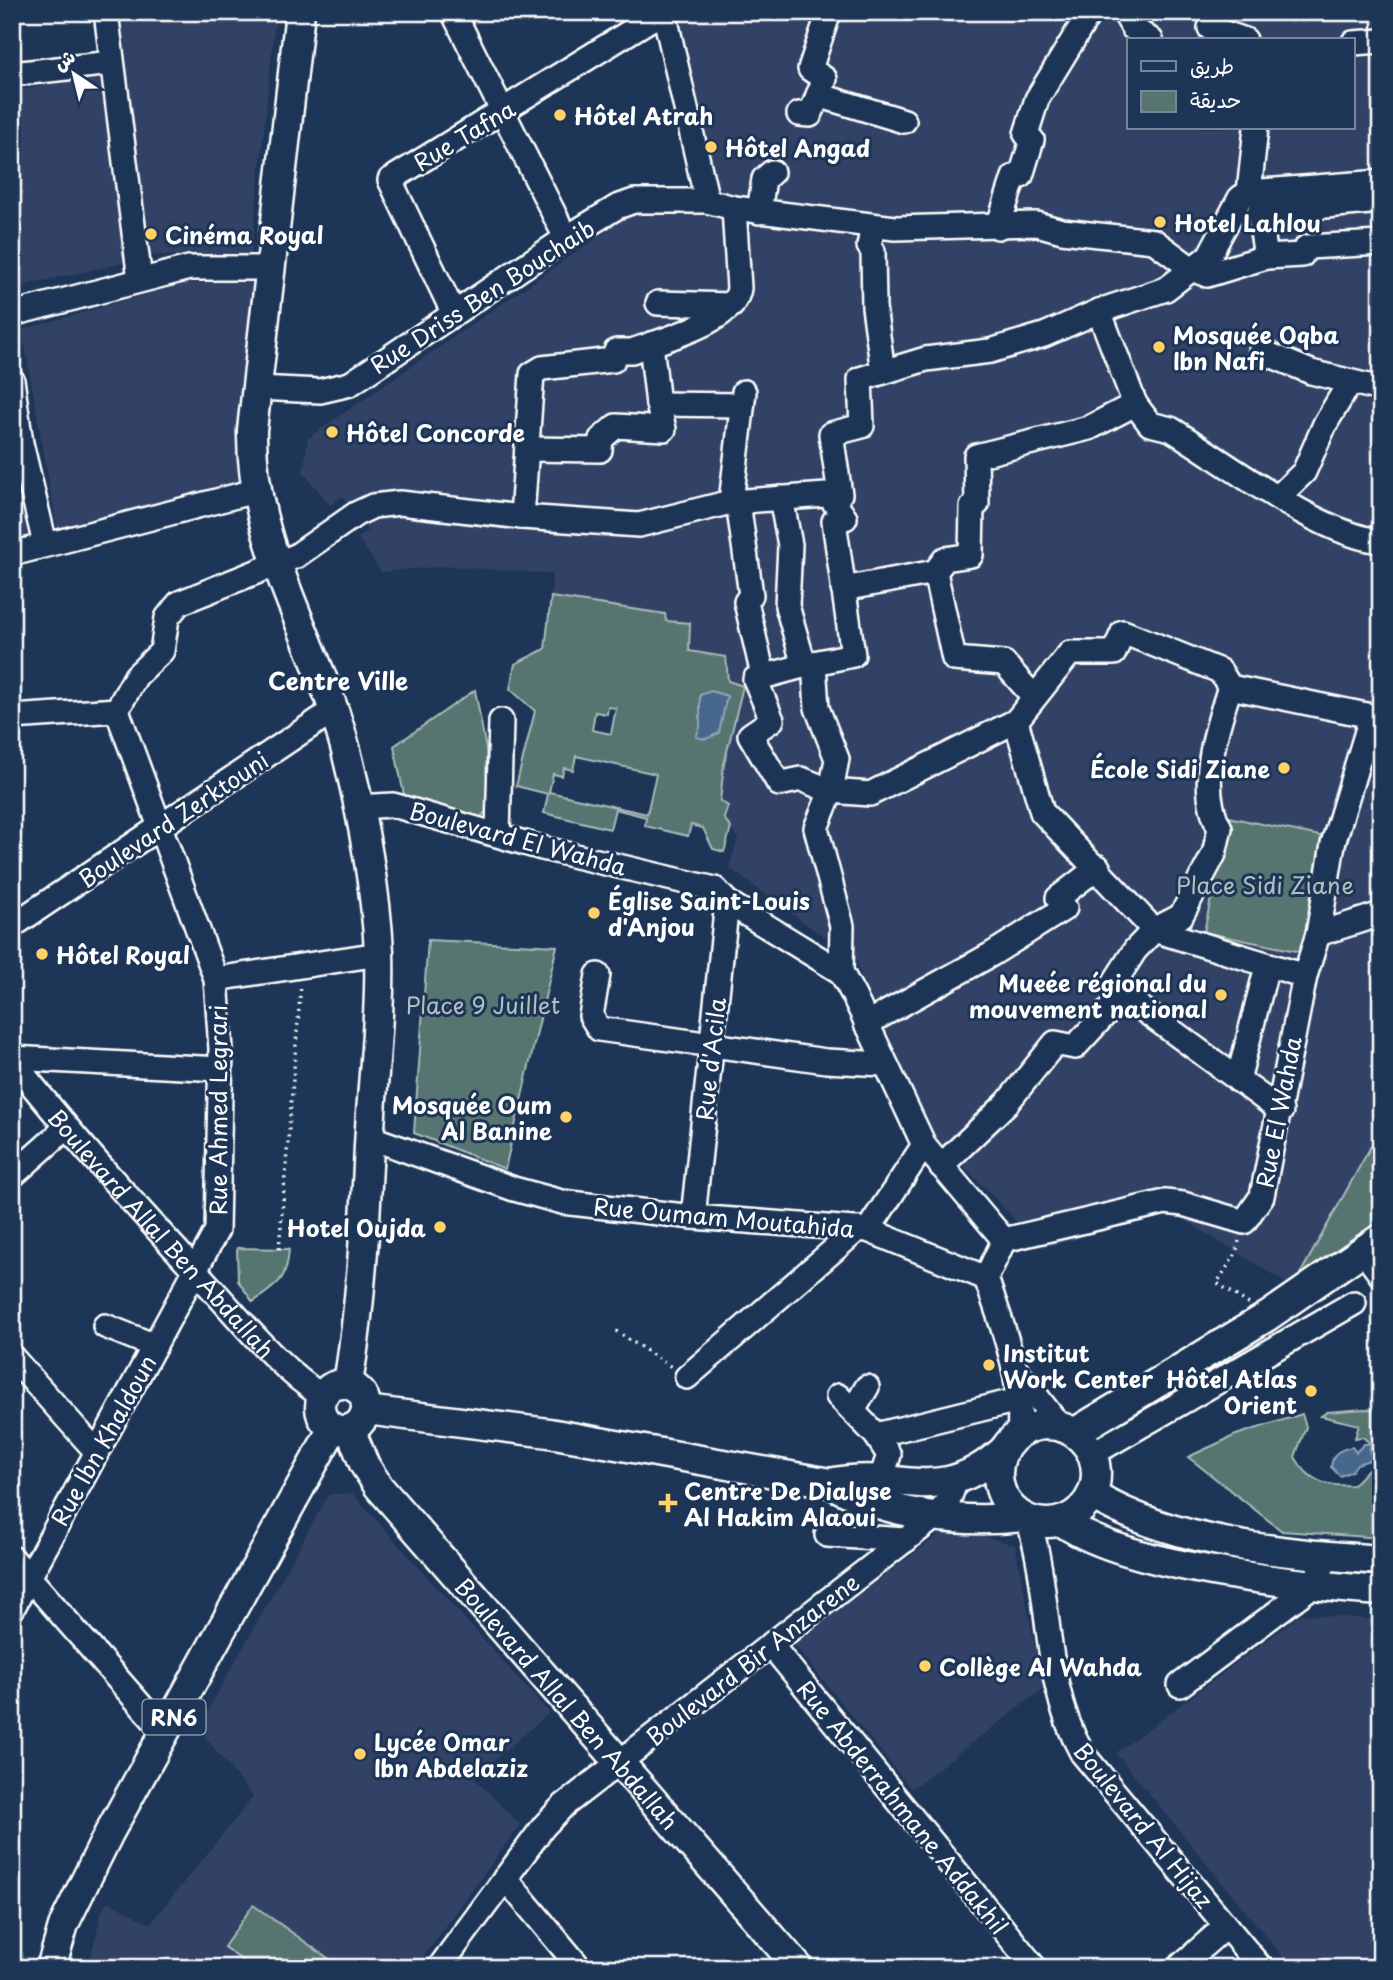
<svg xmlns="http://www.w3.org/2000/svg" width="1393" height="1980" font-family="'Playpen Sans','Playpen Sans Arabic',sans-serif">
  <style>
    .built { fill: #324366; fill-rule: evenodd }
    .green { fill: #577471; stroke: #abbab8; stroke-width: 2; fill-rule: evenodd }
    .water { fill: #46678c; stroke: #90a4ba; stroke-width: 2 }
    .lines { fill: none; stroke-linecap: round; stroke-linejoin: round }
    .minor-casing { stroke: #fff; stroke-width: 28 }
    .major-casing { stroke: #fff; stroke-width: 33 }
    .path { stroke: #fff; stroke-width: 3.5; stroke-dasharray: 2 5; stroke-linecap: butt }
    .minor { stroke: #1d3557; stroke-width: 23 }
    .major { stroke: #1d3557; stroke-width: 28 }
    .poi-dot { fill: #ffd166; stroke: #1d3557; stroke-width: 2.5 }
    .labels { text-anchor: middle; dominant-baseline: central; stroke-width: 6; stroke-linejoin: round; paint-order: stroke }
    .shield { fill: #1d3557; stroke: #bbc2cd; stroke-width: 2 }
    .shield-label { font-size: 21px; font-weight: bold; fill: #fff }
    .poi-label { font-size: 23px; font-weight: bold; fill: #fff; stroke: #1d3557; text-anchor: start }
    .street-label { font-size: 23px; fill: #fff; stroke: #1d3557 }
    .park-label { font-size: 23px; fill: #b3c0bf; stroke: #1d3557 }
    .neighbourhood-label { font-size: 24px; font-weight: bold; fill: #fff; stroke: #1d3557 }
  </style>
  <rect width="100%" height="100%" fill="#1d3557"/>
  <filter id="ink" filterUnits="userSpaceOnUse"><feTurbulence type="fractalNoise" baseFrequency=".0143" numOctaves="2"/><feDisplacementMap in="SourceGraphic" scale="14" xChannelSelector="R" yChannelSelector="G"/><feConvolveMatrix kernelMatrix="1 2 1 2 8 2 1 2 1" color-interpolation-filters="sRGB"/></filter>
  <g filter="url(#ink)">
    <g class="built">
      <polygon points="111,12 276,12 251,256 139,255"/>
      <path d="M 672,12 L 1381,12 L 1381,1128 L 1293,1287 L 1173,1213 L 1042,1248 L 936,1137 L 859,971 L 847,923 L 824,937 L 729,868 L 738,839 L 724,818 L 728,806 L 720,801 L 728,681 L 689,651 L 665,621 L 665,614 L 551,597 L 552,574 L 447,566 L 381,572 L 358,538 L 368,531 L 343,496 L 330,505 L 303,472 L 308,438 L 637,210 L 721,212 ZM 1129,40 L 1353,40 L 1353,128 L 1129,128 Z"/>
      <polygon points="110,73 131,261 21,286 12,205 12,92"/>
      <polygon points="258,280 241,433 241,483 58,533 22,330 183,284"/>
      <polygon points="12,417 35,533 12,541"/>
      <polygon points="329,1494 353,1494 549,1713 474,1778 520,1825 415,1968 88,1968 102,1910 108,1901 150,1924 253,1797 198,1728"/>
      <polygon points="950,1527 1015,1545 1043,1689 911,1789 793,1643"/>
      <polygon points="1302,1614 1381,1620 1381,1968 1292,1968 1116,1753"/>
    </g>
    <g class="green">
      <path d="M 551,597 L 665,614 L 666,621 L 690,623 L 689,651 L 726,657 L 728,681 L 743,686 L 724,764 L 720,801 L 728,806 L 724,818 L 731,828 L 724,852 L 713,849 L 703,828 L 691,825 L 688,836 L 645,826 L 646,817 L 615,809 L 610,829 L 544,813 L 548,794 L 516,786 L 535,711 L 510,689 L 515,664 L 545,649 ZM 608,707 L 616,708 L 611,734 L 592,730 L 595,712 L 607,714 ZM 576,756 L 656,774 L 647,814 L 549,792 L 553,774 L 562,776 L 564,768 L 573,770 Z"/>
      <polygon points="475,690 486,749 488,809 481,817 475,817 405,800 394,746"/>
      <polygon points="1228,817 1325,837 1301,952 1204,932"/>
      <polygon points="428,940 557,946 505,1169 414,1133"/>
      <polygon points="1381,1128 1381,1222 1293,1287"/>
      <path d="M 237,1248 L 289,1249 C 287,1281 278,1284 253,1302 L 238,1281 Z"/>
      <path d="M 1364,1409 L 1381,1410 L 1381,1538 L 1282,1531 L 1188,1457 L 1236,1435 L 1302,1414 L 1306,1427 L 1295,1457 C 1309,1482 1326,1487 1353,1485 L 1375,1462 L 1377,1450 L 1363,1437 L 1355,1438 L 1359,1425 L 1321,1416 L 1327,1412 Z"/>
      <polygon points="253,1905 335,1963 332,1968 252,1968 224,1947"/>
    </g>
    <g class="water">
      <polygon points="711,691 727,696 719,733 706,739 696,737 700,727 700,695"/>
      <path d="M 1364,1444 L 1372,1444 L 1369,1450 L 1373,1459 L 1357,1464 L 1352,1471 L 1340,1476 L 1331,1467 C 1333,1452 1339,1450 1352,1447 L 1356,1452 Z"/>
    </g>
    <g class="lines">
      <defs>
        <g id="minor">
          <polyline points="106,12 140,280"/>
          <polyline points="453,12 566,238"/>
          <polyline points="664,12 707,201"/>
          <polyline points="1124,12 1133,28 1151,40"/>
          <polyline points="1210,28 1245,40"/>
          <polyline points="1353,43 1381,41"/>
          <polyline points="12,74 112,63"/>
          <polyline points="818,95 904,121"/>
          <polyline points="799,114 810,115 825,79 810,69 829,12"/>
          <polyline points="1249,192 1381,182"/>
          <polyline points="759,212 764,179 772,172"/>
          <polyline points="873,226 869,246 873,251 874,307 883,372"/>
          <polyline points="998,227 1014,177 1021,176 1032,140 1026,134 1037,99 1090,12"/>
          <polyline points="1266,257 1302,255 1307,247 1381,243"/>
          <polyline points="658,303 732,305"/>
          <polyline points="453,312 390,180 662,12"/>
          <polyline points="12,314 189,268 272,268"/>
          <polyline points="1261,351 1311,372 1381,389"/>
          <polyline points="12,380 21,443 45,544"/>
          <polyline points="257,388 320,391 350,384 566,238 617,207 634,201 707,201 734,208 895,228 1037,224 1062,231 1154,241 1192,269 1207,275 1266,257 1259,212 1381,201"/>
          <polyline points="658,404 742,405"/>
          <path d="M 1135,404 L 1150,424 L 1171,429 C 1225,462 1321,536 1381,541"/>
          <polyline points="527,449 600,450 601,439 616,426 664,429 658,404 651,344"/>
          <polyline points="1279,496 1304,472 1325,424 1350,382"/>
          <polyline points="781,498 790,545 787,606 804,665"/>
          <polyline points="731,502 744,392"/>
          <polyline points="738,502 751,595 746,602 763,675"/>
          <path d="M 522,517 L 532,374 L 542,368 L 613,360 L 616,351 L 632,351 C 661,340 736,322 739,288 L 734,208"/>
          <polyline points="12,554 255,491"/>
          <polyline points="935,572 954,659 1004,663 1033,696"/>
          <polyline points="843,589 935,572 945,559 971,555 972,507 977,504 976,456 1089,428 1135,404 1099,311"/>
          <polyline points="814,663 853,655 834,521 845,518 829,495"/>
          <path d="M 1230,687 C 1216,729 1197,788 1220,828 L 1214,854 L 1181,916 L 1154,930 L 1135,950 L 1114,983 L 1123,995 L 1281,1111"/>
          <polyline points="1230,687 1381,718"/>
          <polyline points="117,710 136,676 162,651 167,618 179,603 296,556 356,514 373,506 400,503 522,517 639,525 731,502 840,494 831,434 862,426 860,379 926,359 990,351 1044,335 1099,311 1166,289 1209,256 1240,198 1249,192 1256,128"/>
          <polyline points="12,717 117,710"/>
          <polyline points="1016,721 1042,812 1154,930 1305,976"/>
          <polyline points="357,807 393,805 542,848 715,889 727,902 841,972 854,996 924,1145 1004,1240"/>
          <polyline points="498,834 501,721"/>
          <polyline points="12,926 334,710"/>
          <polyline points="1318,934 1381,914"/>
          <polyline points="841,972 842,926 816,828 831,791 837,759 817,708 814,663 755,679 772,720 750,735 779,784 801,779 831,791 870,794 1016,721 1070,653 1114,653 1123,632 1220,671 1230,687"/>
          <polyline points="598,975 591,1016 599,1029 826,1061 884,1064"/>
          <polyline points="216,979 379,954"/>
          <polyline points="866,1024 992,954 1065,908 1058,898 1098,867"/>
          <polyline points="12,1058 220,1069"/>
          <path id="s1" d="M 12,1060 C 75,1140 143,1214 212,1289 C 246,1326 279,1368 322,1396"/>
          <polyline points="1238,1080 1267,966"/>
          <path d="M 369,1137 L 514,1189 L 562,1202 L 693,1217 L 868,1230 L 986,1278 C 1003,1328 1024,1380 1019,1434"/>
          <polyline points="941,1166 1007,1103 1055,1043 1075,1047 1123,995"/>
          <polyline points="12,1176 66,1128"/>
          <polyline points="693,1217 727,902"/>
          <polyline points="868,1230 924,1145"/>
          <polyline points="1363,1251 1381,1275"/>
          <polyline points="986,1278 1004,1240 1165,1202 1183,1204 1244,1222 1262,1196 1305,976 1318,934 1333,844 1371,718"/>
          <polyline points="105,1326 155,1346"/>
          <polyline points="12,1357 96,1451"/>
          <polyline points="1015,1368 1060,1427"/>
          <polyline points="687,1377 858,1229"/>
          <polyline points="838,1396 876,1435 889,1455 876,1493"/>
          <polyline points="853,1411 867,1387"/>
          <polyline points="876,1435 1018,1400"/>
          <polyline points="1092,1454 1354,1303"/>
          <path d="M 1028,1519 C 1053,1596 1041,1680 1082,1753 L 1261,1968"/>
          <polyline points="827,1535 906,1540"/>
          <polyline points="12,1558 165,1733"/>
          <polyline points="12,1609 217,1230 221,1049 216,979 117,710"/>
          <polyline points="771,1645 1035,1968"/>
          <polyline points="1180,1685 1312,1586 1328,1556"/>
          <polyline points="505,1878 580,1968"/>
          <polyline points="439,1968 544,1826 563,1806 935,1517 948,1502 956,1480"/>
          <polyline points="1178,1968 1225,1927"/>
        </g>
        <g id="major">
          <path d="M 300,12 L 252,430 C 250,551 323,648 349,763 C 363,820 376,892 379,951 C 381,1016 372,1082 369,1146 C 365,1226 361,1305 348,1384"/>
          <circle cx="343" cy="1407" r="23"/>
          <path d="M 366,1410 L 549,1433 L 830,1483 C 887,1515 959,1524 1023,1517"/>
          <circle cx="1047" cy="1474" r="49"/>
          <path id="s2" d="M 350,1429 L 364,1464 L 379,1487 L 799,1968"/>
          <polyline points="1074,1433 1268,1316 1381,1238"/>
          <path d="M 830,1483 C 905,1467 935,1510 1004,1450"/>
          <path d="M 1092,1495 C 1177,1545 1284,1553 1381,1560"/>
          <path d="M 1061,1521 C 1125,1568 1300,1585 1381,1591"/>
          <polyline points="51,1968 64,1924 109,1833 333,1428"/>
        </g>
      </defs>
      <use href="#minor" class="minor-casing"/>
      <use href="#major" class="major-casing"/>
      <g class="path">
        <polyline points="1239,1241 1236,1253 1217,1283 1249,1304"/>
        <polyline points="279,1249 301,984"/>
        <polyline points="616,1331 673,1368"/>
      </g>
      <use href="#minor" class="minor"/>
      <use href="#major" class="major"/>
    </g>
  </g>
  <g class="poi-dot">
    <circle cx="560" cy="115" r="7"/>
    <circle cx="711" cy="147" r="7"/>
    <circle cx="1160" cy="222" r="7"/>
    <circle cx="151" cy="234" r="7"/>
    <circle cx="1159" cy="347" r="7"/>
    <circle cx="332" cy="432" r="7"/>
    <circle cx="1284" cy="768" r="7"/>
    <circle cx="594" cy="913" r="7"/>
    <circle cx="42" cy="954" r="7"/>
    <circle cx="1221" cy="995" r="7"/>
    <circle cx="566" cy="1117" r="7"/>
    <circle cx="440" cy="1227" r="7"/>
    <circle cx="989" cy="1365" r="7"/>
    <circle cx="1311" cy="1391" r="7"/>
    <path d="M664.5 1492.5h7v7h7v7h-7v7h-7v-7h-7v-7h7z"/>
    <circle cx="925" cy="1666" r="7"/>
    <circle cx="360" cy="1754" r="7"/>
  </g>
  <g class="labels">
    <rect class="shield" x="142.5" y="1699.5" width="63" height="35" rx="5"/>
    <g class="shield-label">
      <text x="174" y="1717">RN6</text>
    </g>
    <g class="poi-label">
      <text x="574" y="115">Hôtel Atrah</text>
      <text x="725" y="147">Hôtel Angad</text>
      <text x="1174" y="222">Hotel Lahlou</text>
      <text x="165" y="234">Cinéma Royal</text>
      <text x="1173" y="334">Mosquée Oqba<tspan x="1173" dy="26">Ibn Nafi</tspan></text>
      <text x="346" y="432">Hôtel Concorde</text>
      <text x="1270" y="768" text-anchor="end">École Sidi Ziane</text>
      <text x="608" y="900">Église Saint-Louis<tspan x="608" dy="26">d'Anjou</tspan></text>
      <text x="56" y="954">Hôtel Royal</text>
      <text x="1207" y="982" text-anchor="end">Mueée régional du<tspan x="1207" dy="26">mouvement national</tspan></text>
      <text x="552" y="1104" text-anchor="end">Mosquée Oum<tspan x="552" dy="26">Al Banine</tspan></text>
      <text x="426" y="1227" text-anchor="end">Hotel Oujda</text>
      <text x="1003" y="1352">Institut<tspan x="1003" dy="26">Work Center</tspan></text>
      <text x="1297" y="1378" text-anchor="end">Hôtel Atlas<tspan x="1297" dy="26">Orient</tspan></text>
      <text x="684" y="1490">Centre De Dialyse<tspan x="684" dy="26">Al Hakim Alaoui</tspan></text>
      <text x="939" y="1666">Collège Al Wahda</text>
      <text x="374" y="1741">Lycée Omar<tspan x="374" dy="26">Ibn Abdelaziz</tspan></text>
    </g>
    <g class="street-label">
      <text transform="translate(464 135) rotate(-31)">Rue Tafna</text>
      <text transform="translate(482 296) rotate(-33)">Rue Driss Ben Bouchaib</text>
      <text transform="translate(173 819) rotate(-34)">Boulevard Zerktouni</text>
      <text transform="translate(518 838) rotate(15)">Boulevard El Wahda</text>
      <text transform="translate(710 1059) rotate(-84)">Rue d'Acila</text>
      <text transform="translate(217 1110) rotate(-90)">Rue Ahmed Legrari</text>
      <text transform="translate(1278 1112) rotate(-79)">Rue El Wahda</text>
      <text transform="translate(724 1217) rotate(5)">Rue Oumam Moutahida</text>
      <text stroke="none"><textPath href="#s1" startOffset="229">Boulevard Allal Ben Abdallah</textPath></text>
      <text transform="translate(103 1440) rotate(-61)">Rue Ibn Khaldoun</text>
      <text transform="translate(752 1659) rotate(-38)">Boulevard Bir Anzarene</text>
      <text stroke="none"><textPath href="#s2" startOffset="352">Boulevard Allal Ben Abdallah</textPath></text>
      <text transform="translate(903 1807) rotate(51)">Rue Abderrahmane Addakhil</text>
      <text transform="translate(1144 1825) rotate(51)">Boulevard Al Hijaz</text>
    </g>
    <g class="park-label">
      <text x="1265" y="884">Place Sidi Ziane</text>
      <text x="483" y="1004">Place 9 Juillet</text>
    </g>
    <g class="neighbourhood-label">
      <text x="338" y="680">Centre Ville</text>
    </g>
  </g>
  <rect width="1393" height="1980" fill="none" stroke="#1d3557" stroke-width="42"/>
  <rect x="21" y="21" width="1351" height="1938" fill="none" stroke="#fff" stroke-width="2.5" filter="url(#ink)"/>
  <rect x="1127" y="38" width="228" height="91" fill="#1d3557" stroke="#77869a" stroke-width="2"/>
  <rect x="1141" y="61" width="35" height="10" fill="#1d3557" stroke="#77869a" stroke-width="2"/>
  <text x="1190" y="74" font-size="21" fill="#ffffff">طريق</text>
  <rect x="1141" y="91" width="35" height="21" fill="#577471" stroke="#77869a" stroke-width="2"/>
  <text x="1190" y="108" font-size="21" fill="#ffffff">حديقة</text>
  <g transform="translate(74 74) rotate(325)" stroke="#1d3557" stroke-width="5" paint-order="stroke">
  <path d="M0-5L12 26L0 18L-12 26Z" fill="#ffffff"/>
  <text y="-10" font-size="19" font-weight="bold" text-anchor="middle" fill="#ffffff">ش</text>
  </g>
</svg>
